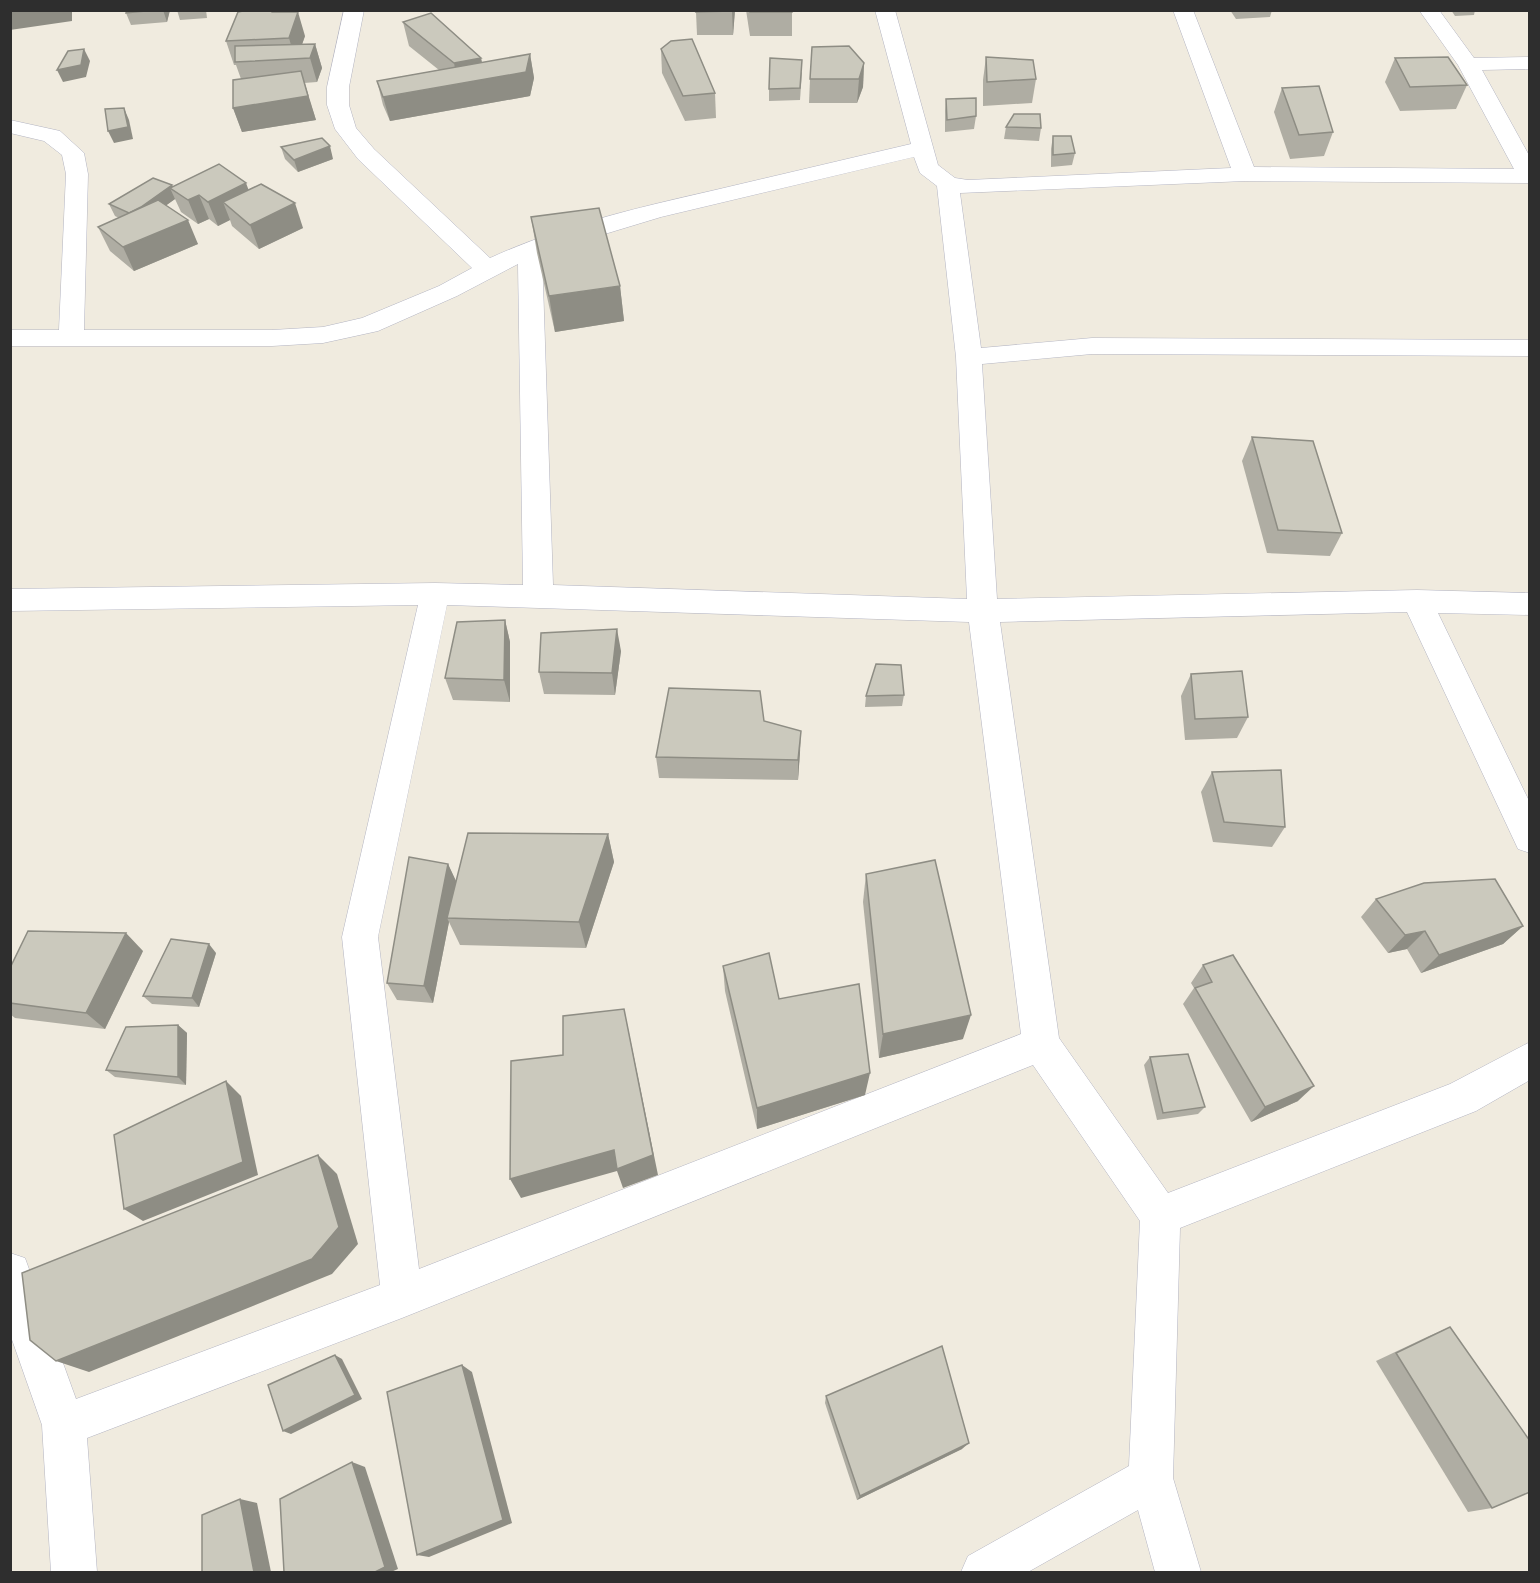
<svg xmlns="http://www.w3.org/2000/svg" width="1540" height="1583" font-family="'DejaVu Sans',sans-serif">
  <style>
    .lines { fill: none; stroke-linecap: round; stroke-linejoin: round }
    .minor-casing { stroke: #b3b4c2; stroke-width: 1 }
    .minor { fill: #fff; fill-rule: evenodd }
    .wall { fill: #afada3 }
    .shaded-wall { fill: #8e8d84 }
    .building { fill: #cbc9bd; stroke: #8e8d84; stroke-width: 1.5 }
  </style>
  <rect width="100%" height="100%" fill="#f0ebdf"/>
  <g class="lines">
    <defs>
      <path id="minor" d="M 344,10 L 364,10 L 349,87 L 349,105 L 356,128 L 374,149 L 490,258 C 560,226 636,208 711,191 C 778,175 844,160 911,144 L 875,10 L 895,10 L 938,165 L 955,178 L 968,180 L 1231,168 L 1173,10 L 1193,10 L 1254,167 L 1514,169 L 1458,65 L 1419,10 L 1439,10 L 1474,58 L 1530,57 L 1530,69 L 1482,70 L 1530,157 L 1530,183 L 1245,181 L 960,193 L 981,348 L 1092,338 L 1530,340 L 1530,356 L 1092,354 L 982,364 L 997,599 L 1417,590 L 1530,593 L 1530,615 L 1438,613 L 1530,803 L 1530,853 L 1518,849 L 1407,612 L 1000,622 L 1059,1038 L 1168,1193 L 1450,1084 L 1530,1042 L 1530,1080 L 1476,1111 L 1180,1228 L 1173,1478 L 1201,1572 L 1155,1572 L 1138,1510 L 1028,1572 L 961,1572 L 968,1556 L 1129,1466 L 1140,1221 L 1033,1065 L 402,1318 L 87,1438 L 97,1572 L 51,1572 L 42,1425 L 10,1334 L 10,1253 L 25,1258 L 76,1399 L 380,1285 L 342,937 L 418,605 L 10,611 L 10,589 L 435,583 L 523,585 L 518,264 L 457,296 L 378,331 L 323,343 L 272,346 L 10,346 L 10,330 L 59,330 L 66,174 L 62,155 L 44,141 L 10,133 L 10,120 L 60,131 L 84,153 L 88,174 L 84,330 L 272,330 L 323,327 L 362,318 L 439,286 L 472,268 L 358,159 L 335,129 L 327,105 L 327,87 ZM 914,157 L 920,173 L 937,186 L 956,357 L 967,599 L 553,585 L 542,253 L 661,217 ZM 447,605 L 969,622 L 1021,1034 L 419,1269 L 378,937 Z"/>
    </defs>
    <use href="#minor" class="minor-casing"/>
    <use href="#minor" class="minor"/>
  </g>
  <g class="wall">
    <polygon points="127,10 170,10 167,22 131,25 126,13"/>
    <polygon points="177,10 206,10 207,18 180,20"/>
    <polygon points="735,10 733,35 697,35 696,12"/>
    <polygon points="746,10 792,10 792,36 750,36"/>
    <polygon points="1230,10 1272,10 1270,17 1236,19"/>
    <polygon points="1451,10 1475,10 1474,15 1455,16"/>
    <polygon points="403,22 481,58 482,63 530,54 534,78 530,96 390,121 383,105 377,81 439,70 409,46"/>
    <polygon points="305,36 302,44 315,44 322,68 317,82 304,83 316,120 242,132 233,108 241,79 236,65 234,65 226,41"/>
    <polygon points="661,49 715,93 716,118 685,121 662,73"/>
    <polygon points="986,57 1036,79 1032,103 983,106 983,80"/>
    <polygon points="1395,58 1467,85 1456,109 1400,111 1385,82"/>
    <polygon points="864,63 863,87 857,103 809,103 810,79"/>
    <polygon points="802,72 800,100 769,101 769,89"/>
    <polygon points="1282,88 1333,132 1324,156 1290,159 1274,112"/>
    <polygon points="946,99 976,116 974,129 945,132 945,111"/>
    <polygon points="1006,127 1041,128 1039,141 1004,139"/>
    <polygon points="1053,136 1075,153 1072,165 1051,167 1051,149"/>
    <polygon points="281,147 333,159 298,172 285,159"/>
    <polygon points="173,186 249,190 303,228 259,249 232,226 230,220 218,226 209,219 198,224 181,212 175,199 166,205 198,244 134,271 110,251 98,227 119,218 115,216 109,204"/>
    <polygon points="531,217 620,286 624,321 555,332 537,253"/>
    <polygon points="1252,437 1342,533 1330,556 1267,553 1242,461"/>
    <polygon points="505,620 510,642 510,702 453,700 445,678"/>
    <polygon points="621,651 615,695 544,694 539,672"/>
    <polygon points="1191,674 1248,717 1237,738 1185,740 1181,696"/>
    <polygon points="904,695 902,706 865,707 866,696"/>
    <polygon points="764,721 800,752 798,780 659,778 656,757"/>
    <polygon points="1212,772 1285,827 1272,847 1213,842 1201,792"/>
    <polygon points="608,834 614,862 586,948 460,945 449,922 433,1003 397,1000 387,983 448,864 456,882"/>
    <polygon points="866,874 963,1039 879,1058 863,902"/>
    <polygon points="1376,899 1523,926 1503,944 1421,973 1407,949 1388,953 1361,917"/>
    <polygon points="143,951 105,1029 15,1018 10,1014 10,1003"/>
    <polygon points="216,953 199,1007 152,1004 143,996"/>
    <polygon points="1203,965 1298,1101 1251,1122 1183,1004 1194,988 1191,983"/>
    <polygon points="723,966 779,999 865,1095 757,1129 725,991"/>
    <polygon points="178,1025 187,1033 186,1085 115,1077 106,1070"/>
    <polygon points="1150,1057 1205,1107 1198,1114 1157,1120 1144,1065"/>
    <polygon points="1450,1327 1492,1508 1468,1512 1376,1361 1429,1336"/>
    <polygon points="826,1396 962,1449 857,1500 825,1403"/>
  </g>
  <g class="shaded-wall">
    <polygon points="10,10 72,10 72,21 10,30"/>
    <polygon points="163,10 170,10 167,22"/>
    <polygon points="733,10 735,10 733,35 732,11"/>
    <polygon points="298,12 305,36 297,59 295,59 289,38"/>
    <polygon points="315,44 322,68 317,82 310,58"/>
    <polygon points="84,49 90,61 86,77 63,82 57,70"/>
    <polygon points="530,54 534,78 530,96 390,121 383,97 458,84 454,63 481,58 485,79"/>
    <polygon points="864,63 863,87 857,103 859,79"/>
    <polygon points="301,71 316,120 242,132 233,108"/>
    <polygon points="124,108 129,120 133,139 114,143 108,131"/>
    <polygon points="330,146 333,159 298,172 294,160"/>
    <polygon points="246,183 255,207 223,202 230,220 218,226 208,202"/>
    <polygon points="172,185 175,191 170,188 175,199 138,226 132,214"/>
    <polygon points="199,195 209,219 198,224 188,200"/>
    <polygon points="295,203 303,228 259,249 250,225"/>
    <polygon points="188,220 198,244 134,271 123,247"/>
    <polygon points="620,286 624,321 555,332 549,296"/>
    <polygon points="505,620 510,642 510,702 504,680"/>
    <polygon points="617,629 621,651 615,695 612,673"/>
    <polygon points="801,731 800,752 798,780 798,760"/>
    <polygon points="608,834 614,862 586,948 579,922"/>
    <polygon points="448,864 457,883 447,918 449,922 433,1003 424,986"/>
    <polygon points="1523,926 1503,944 1421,973 1439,955"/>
    <polygon points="1425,931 1407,949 1388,953 1405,935"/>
    <polygon points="126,933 143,951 105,1029 86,1013"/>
    <polygon points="209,944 216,953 199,1007 192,998"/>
    <polygon points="624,1009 629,1033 658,1175 623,1188 617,1171 521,1198 510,1179"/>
    <polygon points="971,1015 963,1039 879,1058 883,1034"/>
    <polygon points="178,1025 187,1033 186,1085 178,1077"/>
    <polygon points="870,1073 865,1095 757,1129 757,1108"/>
    <polygon points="226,1081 241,1096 258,1175 143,1221 124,1209"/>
    <polygon points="1314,1086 1298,1101 1251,1122 1265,1107"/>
    <polygon points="318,1155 337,1174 358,1244 332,1274 89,1372 56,1361"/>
    <polygon points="335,1355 342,1359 362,1399 291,1434 283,1431"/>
    <polygon points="462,1365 472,1372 512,1523 429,1557 417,1555"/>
    <polygon points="969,1443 962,1449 857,1500 860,1496"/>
    <polygon points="352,1462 365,1467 398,1569 391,1572 375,1572"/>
    <polygon points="240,1499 257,1503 271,1572 254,1572"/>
  </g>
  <g class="building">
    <polygon points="127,10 156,10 126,13"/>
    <polygon points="248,10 270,10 272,12 298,12 289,38 226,41 238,12"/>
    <polygon points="697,10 733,10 732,11 696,12"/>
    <rect x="750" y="10" width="42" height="2"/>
    <polygon points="431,13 481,58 454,63 403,22"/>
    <polygon points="692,39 715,93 683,96 661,49 671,41"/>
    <polygon points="315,44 310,58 235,62 235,46"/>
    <polygon points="849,46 864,63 859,79 810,79 812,47"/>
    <polygon points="84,49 81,65 57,70 68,51"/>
    <polygon points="530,54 526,72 383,97 377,81"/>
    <polygon points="986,57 1033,60 1036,79 987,82"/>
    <polygon points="1448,57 1467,85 1410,87 1395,58"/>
    <polygon points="770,58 802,60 800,88 769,89"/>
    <polygon points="301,71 308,96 233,108 233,80"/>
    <polygon points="1319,86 1333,132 1299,135 1282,88"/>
    <polygon points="976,98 976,116 947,120 946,99"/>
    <polygon points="124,108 128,127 108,131 105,109"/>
    <polygon points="1014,114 1040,114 1041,128 1006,127"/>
    <polygon points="1053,136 1071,136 1075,153 1053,155"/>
    <polygon points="322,138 330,146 294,160 281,147"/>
    <polygon points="219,164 246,183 208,202 199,195 188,200 170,188"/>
    <polygon points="153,178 172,185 141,207 129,213 109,204"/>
    <polygon points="261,184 295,203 250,225 223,202"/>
    <polygon points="158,200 188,220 123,247 98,227"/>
    <polygon points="599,208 620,286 549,296 531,217"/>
    <polygon points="1252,437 1313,441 1342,533 1278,530"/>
    <polygon points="505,620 504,680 445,678 457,622"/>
    <polygon points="617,629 612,673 539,672 541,633"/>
    <polygon points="876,664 901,665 904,695 866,696"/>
    <polygon points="1242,671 1248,717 1195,719 1191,674"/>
    <polygon points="669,688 760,691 764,721 801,731 798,760 656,757"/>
    <polygon points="1281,770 1285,827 1224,822 1212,772"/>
    <polygon points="468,833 608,834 579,922 447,918"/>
    <polygon points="409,857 448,864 424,986 387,983"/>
    <polygon points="935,860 971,1015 883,1034 866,874"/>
    <polygon points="1495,879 1523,926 1439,955 1425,931 1405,935 1376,899 1424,883"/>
    <polygon points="28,931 126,933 86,1013 10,1003 10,968"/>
    <polygon points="171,939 209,944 192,998 143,996"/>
    <polygon points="769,953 779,999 859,984 870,1073 757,1108 723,966"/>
    <polygon points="1233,955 1314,1086 1265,1107 1195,988 1212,982 1203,965"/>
    <polygon points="624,1009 653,1155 617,1169 614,1150 510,1179 511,1061 563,1055 563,1016"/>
    <polygon points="178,1025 178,1077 106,1070 126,1027"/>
    <polygon points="1188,1054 1205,1107 1163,1113 1150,1057"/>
    <polygon points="226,1081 243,1162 124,1209 114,1135"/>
    <polygon points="318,1155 339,1227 312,1259 56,1361 30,1340 22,1273"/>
    <polygon points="1450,1327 1530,1441 1530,1492 1492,1508 1396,1353"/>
    <polygon points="942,1346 969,1443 860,1496 826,1396"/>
    <polygon points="335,1355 355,1395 283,1431 268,1385"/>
    <polygon points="462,1365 503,1520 417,1555 387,1392"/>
    <polygon points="352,1462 385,1567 375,1572 284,1572 280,1499"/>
    <polygon points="240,1499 254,1572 202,1572 202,1515"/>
  </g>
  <rect width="1540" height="1583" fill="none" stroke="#2e2e2e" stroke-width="24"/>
</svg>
